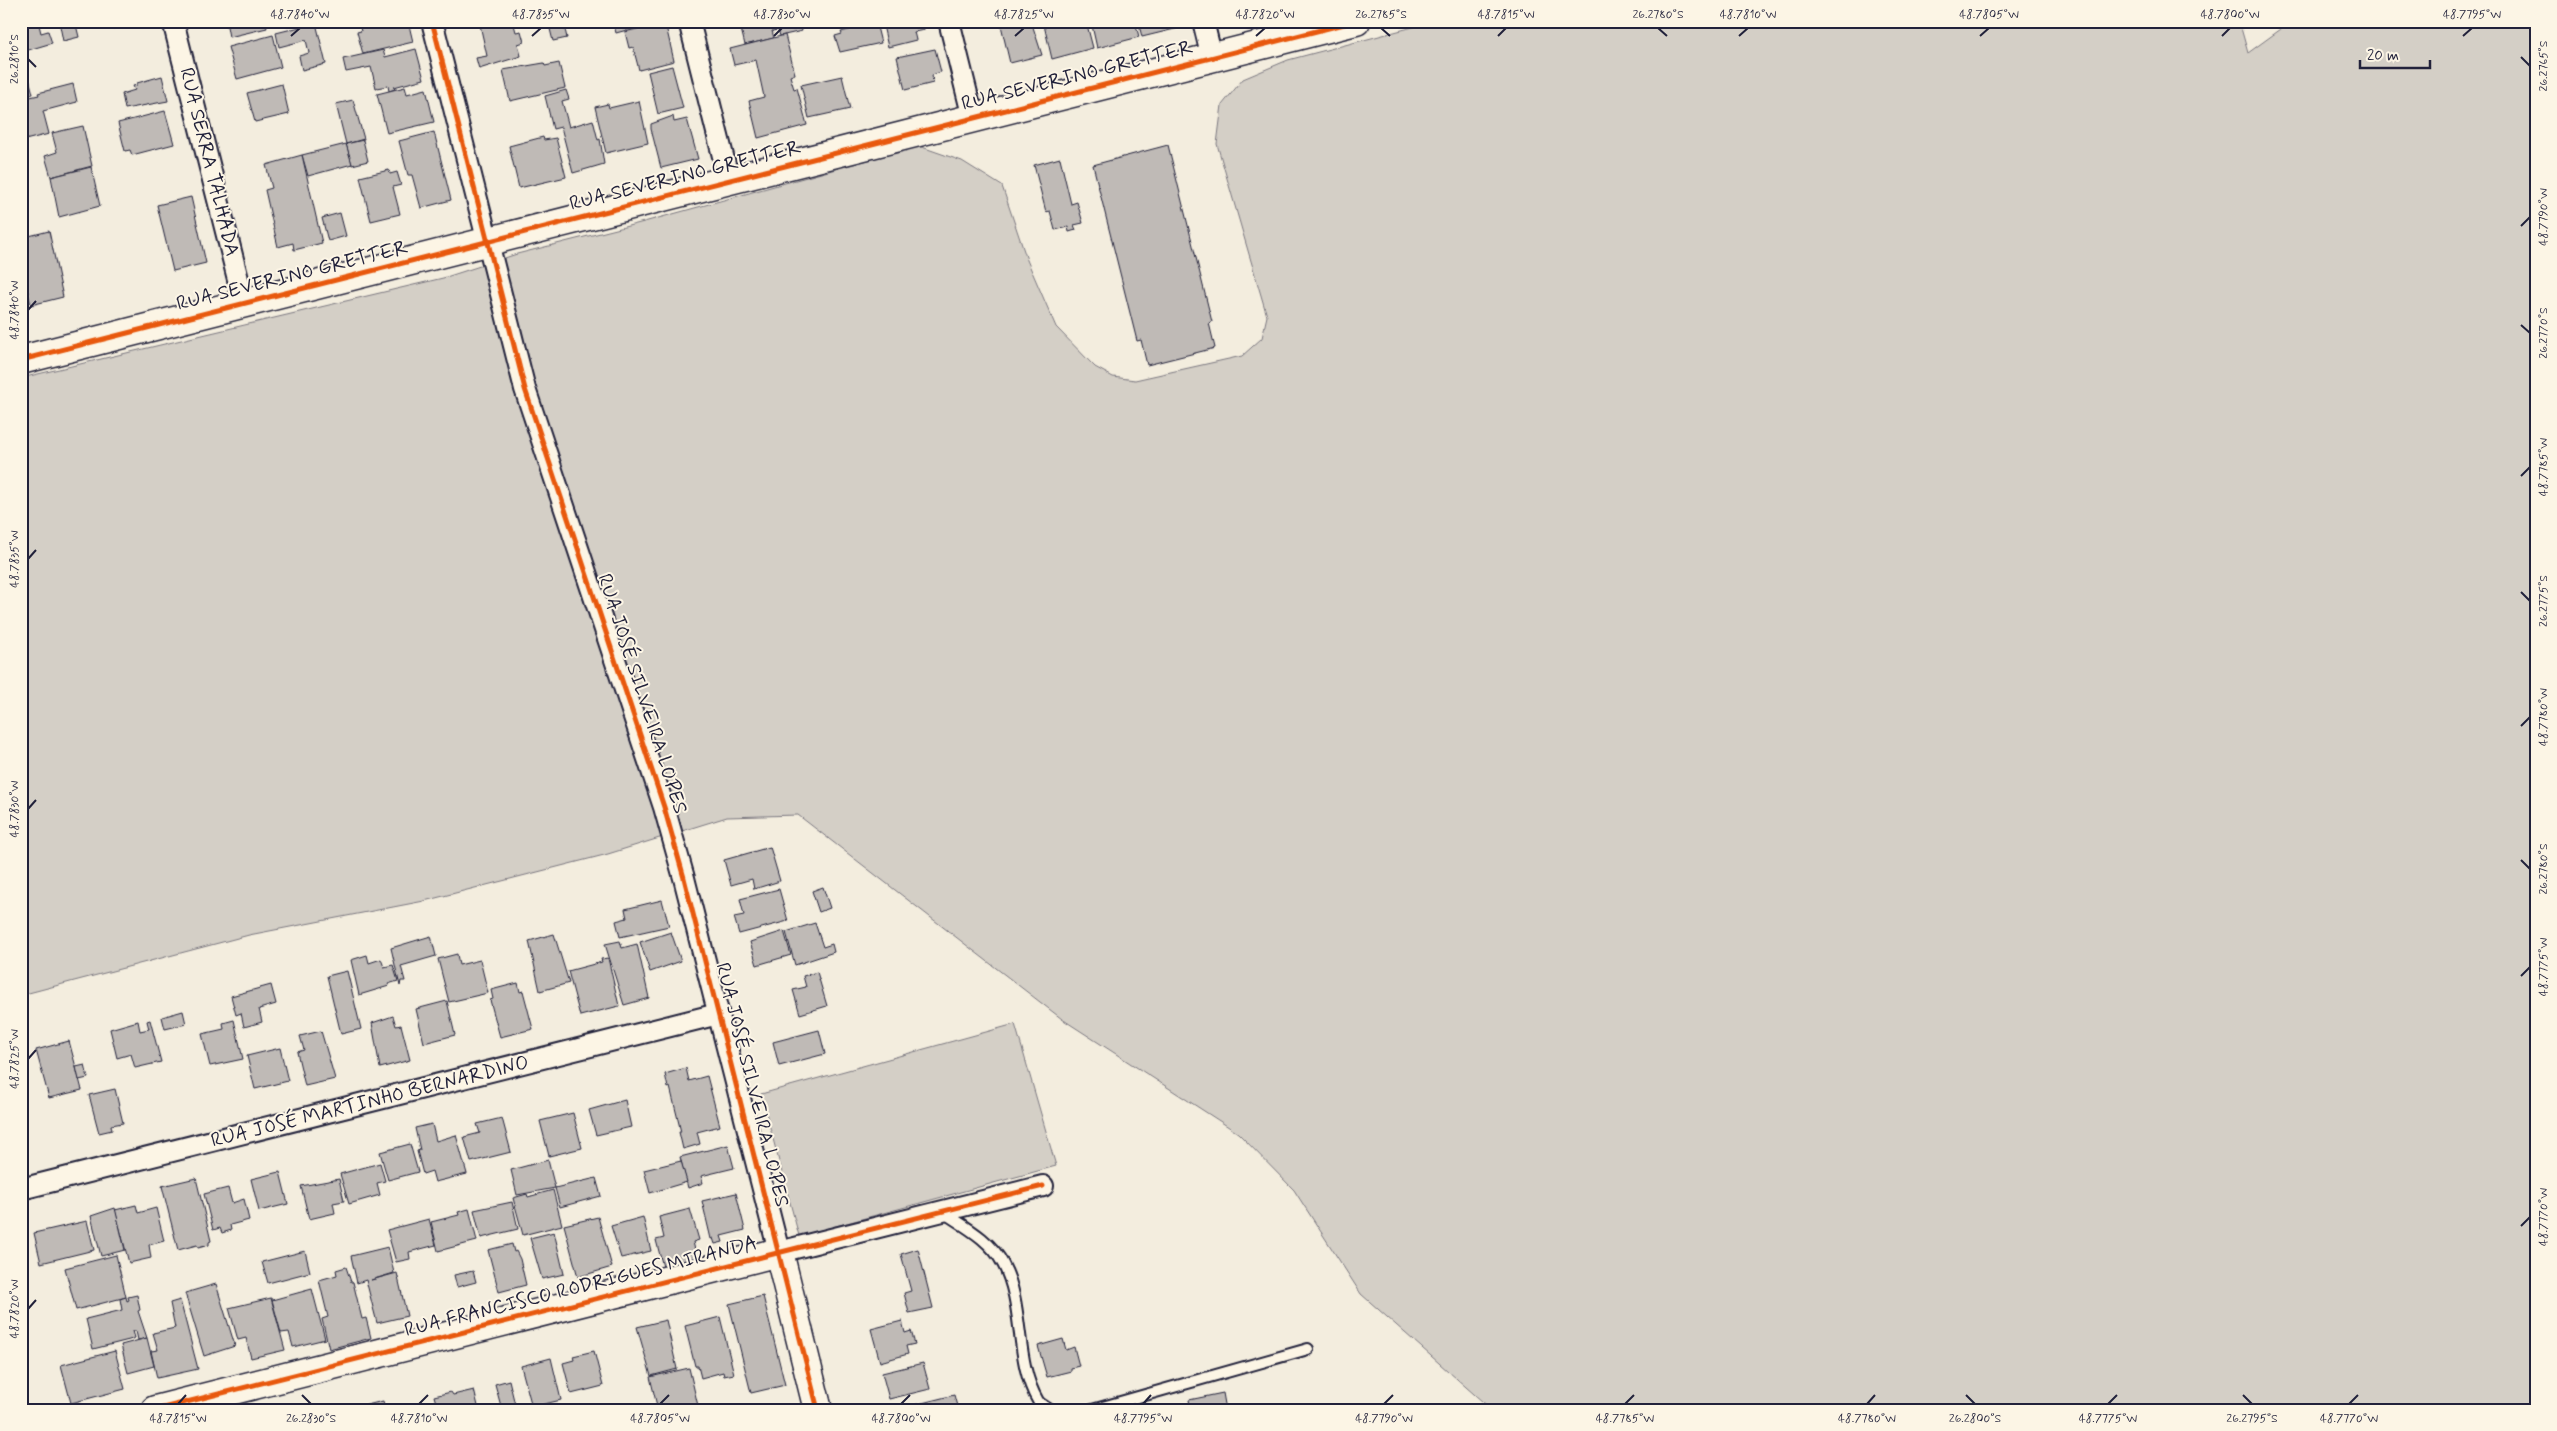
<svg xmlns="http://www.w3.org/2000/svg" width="2557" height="1431" font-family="Mynerve,sans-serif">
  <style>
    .green { fill: #d4cfc6; stroke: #7b7880 }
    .building { fill: #bfbab6; stroke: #22223b }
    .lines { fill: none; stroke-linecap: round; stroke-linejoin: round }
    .lane-casing { stroke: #22223b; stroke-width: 14 }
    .street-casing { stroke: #22223b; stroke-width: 24 }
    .secondary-casing { stroke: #22223b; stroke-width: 31 }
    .lane { stroke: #fcf5e5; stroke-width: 10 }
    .street { stroke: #fcf5e5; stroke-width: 20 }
    .secondary { stroke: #fcf5e5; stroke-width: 28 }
    .cycleway-casing { stroke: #fcf5e5; stroke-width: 8 }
    .cycleway { stroke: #e8590c; stroke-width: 5 }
    .ticks { fill: none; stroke: #22223b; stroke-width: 2 }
    .labels { text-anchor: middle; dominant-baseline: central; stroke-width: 4; stroke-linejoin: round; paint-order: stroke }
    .street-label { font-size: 20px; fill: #22223b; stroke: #fcf5e5 }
    .neatline { fill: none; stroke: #22223b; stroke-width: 2 }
    .ticks-label { font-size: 12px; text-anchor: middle; fill: #22223b }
  </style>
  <rect width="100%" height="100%" fill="#f3edde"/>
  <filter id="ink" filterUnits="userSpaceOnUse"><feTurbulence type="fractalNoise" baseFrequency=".02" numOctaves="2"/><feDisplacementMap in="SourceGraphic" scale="10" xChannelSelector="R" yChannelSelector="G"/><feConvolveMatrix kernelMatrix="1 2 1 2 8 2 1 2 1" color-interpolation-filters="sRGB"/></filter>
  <g filter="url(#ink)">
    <g class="green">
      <polygon points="1436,21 2239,21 2248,53 2292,21 2536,21 2536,1410 1492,1410 1361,1294 1294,1190 1238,1133 1062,1019 798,815 727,817 608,854 424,901 249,935 21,995 21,378 443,278 517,254 644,222 919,146 962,161 1002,186 1027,260 1056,327 1095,367 1113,377 1135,380 1242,356 1262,338 1267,316 1217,144 1222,105 1243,79 1288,60"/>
      <polygon points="1015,1024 1056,1166 799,1236 761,1094"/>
    </g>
    <g class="building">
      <polygon points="21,21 38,21 41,33 48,31 52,43 25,51 21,38"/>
      <polygon points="59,21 75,21 79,37 63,41"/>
      <polygon points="99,21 143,21 112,29 111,26 101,29"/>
      <polygon points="226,21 265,21 267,28 229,37"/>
      <polygon points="355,21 408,21 413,42 363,54 357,32 361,31 358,22"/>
      <polygon points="496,21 513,21 516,32 521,31 524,42 518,44 521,56 479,69 476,58 487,56 480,25"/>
      <polygon points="548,21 563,21 567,38 553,41"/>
      <polygon points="613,21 660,21 616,33"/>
      <polygon points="739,21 800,21 802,31 780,36 778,30 772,31 774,38 745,45"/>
      <polygon points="882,21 922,21 924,30 914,32 916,40 888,47"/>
      <polygon points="1000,21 1031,21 1042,55 1010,63"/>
      <polygon points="1043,21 1086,21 1093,48 1052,59"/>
      <polygon points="1091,21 1135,21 1139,37 1097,48"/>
      <polygon points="1138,21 1182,21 1183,27 1142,37"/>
      <polygon points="665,22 674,61 639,70 633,47 629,48 625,32"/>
      <polygon points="316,23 326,64 302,70 299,56 309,53 306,40 279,47 276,33"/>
      <polygon points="876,23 881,43 840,52 835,36 842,34 841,32"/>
      <polygon points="273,35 281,67 237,79 228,47"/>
      <polygon points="785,35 795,74 790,76 794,89 797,88 807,125 758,138 749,101 764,97 756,60 734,65 730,49"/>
      <polygon points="416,49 424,79 394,87 395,89 389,91 388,86 376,88 371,67 346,72 343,59 383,50 385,57"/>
      <polygon points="935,49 941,72 932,75 933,83 905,90 897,57"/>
      <polygon points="24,59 33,94 21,96 21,60"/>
      <polygon points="544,63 545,66 559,63 565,88 510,101 503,70"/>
      <polygon points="672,66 683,108 658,114 648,72"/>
      <polygon points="162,76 168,101 125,109 122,94 135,90 133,86 137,85 137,83"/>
      <polygon points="842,76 850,109 809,118 801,85"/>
      <polygon points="73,84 77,102 43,111 49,134 21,141 21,99 39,95 38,93"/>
      <polygon points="282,84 289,114 255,122 247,93"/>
      <polygon points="405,87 407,94 426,89 434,122 387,133 377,94"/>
      <polygon points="566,90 569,99 562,101 569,127 593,120 598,140 600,139 604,164 573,173 561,127 553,129 545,96"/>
      <polygon points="353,100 364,139 346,144 336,104"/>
      <polygon points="639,101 648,143 606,153 595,107 608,104 609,108"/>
      <polygon points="165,111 174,144 132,155 130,150 125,151 118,123"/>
      <polygon points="673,116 674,122 687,119 698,159 661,168 651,129 651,124"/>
      <polygon points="83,126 92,166 51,177 45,156 57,152 52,133"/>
      <polygon points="434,132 451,200 421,208 412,175 408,175 399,141"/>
      <polygon points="543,137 544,140 556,138 566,177 519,188 509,146"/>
      <polygon points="363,140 368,161 352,165 346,144"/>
      <polygon points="346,144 352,164 308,176 302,155"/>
      <polygon points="1168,145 1212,322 1209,323 1215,348 1147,365 1141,340 1137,341 1093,165"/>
      <polygon points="302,155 322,243 294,250 293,243 278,247 265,190 272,188 266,165"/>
      <polygon points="1060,158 1071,204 1077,202 1083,223 1074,225 1076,230 1069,232 1068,227 1055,230 1050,211 1046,212 1034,165"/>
      <polygon points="91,167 100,206 59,217 51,177"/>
      <polygon points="389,170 390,174 397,172 401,185 393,187 400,214 371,221 360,177"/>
      <polygon points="191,197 206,263 173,271 157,205"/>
      <polygon points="340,213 346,236 328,241 322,218"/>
      <polygon points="49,231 63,297 31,305 21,264 21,238"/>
      <polygon points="770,847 780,881 754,889 752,879 731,885 724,860"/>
      <polygon points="823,887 830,908 819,912 812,891"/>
      <polygon points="779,889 788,921 739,934 734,917 744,915 740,899"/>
      <polygon points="662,900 669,926 620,937 616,921 627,918 625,909"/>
      <polygon points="815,923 823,947 832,944 834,952 795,965 786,932"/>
      <polygon points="784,931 791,955 757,965 750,942"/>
      <polygon points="671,932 681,961 650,972 640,942"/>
      <polygon points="554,934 569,983 540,991 529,941"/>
      <polygon points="431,936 436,956 401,966 405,981 401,981 400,986 391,948"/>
      <polygon points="620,941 622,948 637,944 649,998 624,1005 605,944"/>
      <polygon points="457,954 459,965 480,960 488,993 449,1002 438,959"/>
      <polygon points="367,955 369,963 381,959 384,967 393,965 398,981 388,984 389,986 359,995 351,960"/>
      <polygon points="608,958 619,1006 580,1016 568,971 602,962 601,959"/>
      <polygon points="347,971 361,1029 341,1034 327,976"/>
      <polygon points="817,972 827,1006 800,1014 793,990 806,987 803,976"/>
      <polygon points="518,983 520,992 523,991 533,1029 500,1037 490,1000 493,999 491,990"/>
      <polygon points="271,985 276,1004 259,1009 262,1022 244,1027 241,1013 236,1015 231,996"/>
      <polygon points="447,1001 455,1035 424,1043 416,1009"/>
      <polygon points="183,1011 186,1024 165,1029 162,1017"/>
      <polygon points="393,1016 396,1026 401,1025 410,1060 380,1068 372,1023"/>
      <polygon points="150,1020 161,1062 135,1068 131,1054 117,1058 110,1029 138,1021 140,1031 149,1029 147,1021"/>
      <polygon points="234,1020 243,1059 210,1066 202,1034 224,1029 223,1023"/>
      <polygon points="819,1030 825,1054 779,1066 773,1042"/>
      <polygon points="321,1031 335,1079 305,1086 297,1052 304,1050 300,1036"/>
      <polygon points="69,1041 82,1090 49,1098 36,1050"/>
      <polygon points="280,1048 288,1081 255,1089 247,1056"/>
      <polygon points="21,1054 23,1054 27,1070 21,1072"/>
      <polygon points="85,1065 88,1078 79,1080 76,1067"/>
      <polygon points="686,1068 689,1081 707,1076 720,1126 697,1132 700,1144 683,1149 679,1132 681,1132 670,1087 668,1088 665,1074"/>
      <polygon points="115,1089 123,1123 111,1125 112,1130 99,1133 89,1095"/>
      <polygon points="625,1100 631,1127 596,1135 589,1110"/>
      <polygon points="573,1113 582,1148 549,1156 540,1121"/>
      <polygon points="502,1118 511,1152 471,1162 464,1137 480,1133 477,1124"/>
      <polygon points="432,1124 436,1141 456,1135 467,1174 435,1182 432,1171 423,1174 417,1151 420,1150 415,1128"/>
      <polygon points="410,1144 418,1172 388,1180 380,1152"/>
      <polygon points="728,1145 734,1168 701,1176 703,1183 688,1188 680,1157"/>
      <polygon points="548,1160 555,1188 517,1195 511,1170"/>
      <polygon points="681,1161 687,1182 650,1193 644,1170"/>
      <polygon points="380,1163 385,1181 377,1183 380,1195 349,1204 340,1174"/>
      <polygon points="280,1172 288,1204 259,1211 251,1179"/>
      <polygon points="196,1178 211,1241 209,1242 209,1245 198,1248 197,1245 178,1250 162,1186"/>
      <polygon points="596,1178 601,1196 560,1207 555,1188"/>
      <polygon points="339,1179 344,1201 333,1203 335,1213 309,1219 301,1186"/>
      <polygon points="228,1188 232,1203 244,1199 249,1220 230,1225 231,1230 222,1233 220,1228 213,1230 204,1194"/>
      <polygon points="553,1190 562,1225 523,1235 513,1198 527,1194 528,1197"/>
      <polygon points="736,1193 745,1230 721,1236 723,1242 715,1244 713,1238 711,1239 702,1201"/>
      <polygon points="512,1202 518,1229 481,1238 474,1210"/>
      <polygon points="136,1205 138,1213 156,1208 164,1241 149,1245 151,1258 129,1263 115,1210"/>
      <polygon points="115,1208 125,1250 101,1256 91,1216"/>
      <polygon points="469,1209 477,1241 438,1251 431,1222 459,1215 458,1212"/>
      <polygon points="690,1209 699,1240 693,1242 697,1258 663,1267 656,1240 664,1238 659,1217"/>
      <polygon points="598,1217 612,1267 578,1277 564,1225"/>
      <polygon points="643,1217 651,1251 621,1258 611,1226"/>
      <polygon points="429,1219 436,1245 409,1252 410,1259 396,1262 387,1230"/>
      <polygon points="87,1221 94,1250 41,1263 34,1233"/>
      <polygon points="554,1232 564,1274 542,1279 530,1238"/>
      <polygon points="512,1244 514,1252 516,1251 520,1259 526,1285 499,1292 488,1250"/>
      <polygon points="388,1247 394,1273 371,1280 397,1273 407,1316 377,1323 366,1280 357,1283 351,1256"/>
      <polygon points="918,1249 933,1308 909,1313 904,1293 911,1291 901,1254"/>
      <polygon points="305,1251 310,1272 268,1283 262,1262"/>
      <polygon points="116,1255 126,1297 76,1310 65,1268"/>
      <polygon points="346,1267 351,1282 353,1282 362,1319 366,1318 371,1338 329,1349 322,1319 328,1317 319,1280 337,1275 336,1270"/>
      <polygon points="473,1271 476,1282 457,1287 454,1275"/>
      <polygon points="216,1284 235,1346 204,1356 185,1293"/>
      <polygon points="312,1289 325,1339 293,1347 289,1332 281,1333 272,1300"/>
      <polygon points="137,1295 140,1310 138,1311 147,1338 138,1340 136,1331 133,1331 135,1338 129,1340 93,1349 86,1319 122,1310 120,1299 126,1297 127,1301 129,1300 128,1297"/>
      <polygon points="763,1296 785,1385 751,1393 729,1304"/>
      <polygon points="271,1298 285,1350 251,1358 246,1338 238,1340 229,1308"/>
      <polygon points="180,1300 198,1369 157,1378 151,1351 158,1350 153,1333 175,1328 170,1303"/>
      <polygon points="720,1317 734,1374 724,1376 723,1372 701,1378 698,1366 695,1366 685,1326"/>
      <polygon points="666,1320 677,1369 651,1376 637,1327"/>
      <polygon points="902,1321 905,1333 911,1331 915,1344 906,1346 908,1354 880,1362 871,1329"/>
      <polygon points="147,1338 154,1366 128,1373 121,1345"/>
      <polygon points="1063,1339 1066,1350 1074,1347 1079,1366 1071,1368 1071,1371 1047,1377 1038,1346"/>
      <polygon points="115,1351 125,1389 71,1403 61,1365"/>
      <polygon points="594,1351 603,1386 571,1394 563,1363 574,1360 573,1356"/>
      <polygon points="551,1358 561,1400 532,1407 521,1366"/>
      <polygon points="923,1363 930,1389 889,1399 882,1373"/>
      <polygon points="689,1368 699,1410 658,1410 650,1377"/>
      <polygon points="509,1380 516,1409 502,1410 495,1384"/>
      <polygon points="474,1390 479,1410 438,1410 434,1396 451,1392 453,1395"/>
      <polygon points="1223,1393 1226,1410 1191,1410 1189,1400"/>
      <polygon points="954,1395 958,1410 894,1410"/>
      <polygon points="383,1401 385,1410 347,1410"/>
    </g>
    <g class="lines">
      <defs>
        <g id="lane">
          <path d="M 943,1212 C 964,1226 991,1240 1003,1264 C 1025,1305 1014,1360 1038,1401 C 1041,1405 1046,1407 1050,1410"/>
          <polyline points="1092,1410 1308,1349"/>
        </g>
        <g id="street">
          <polyline points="173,21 244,303"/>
          <polyline points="432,21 525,389 664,807 684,878 779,1252 1043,1186"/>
          <polyline points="689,21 729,180"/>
          <polyline points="949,21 973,118"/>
          <polyline points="1203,21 1212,58"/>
          <polyline points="21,1189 718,1014"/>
        </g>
        <g id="secondary">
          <polyline points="21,360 1356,21"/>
          <polyline points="155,1410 779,1252 818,1410"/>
        </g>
      </defs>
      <use href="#lane" class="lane-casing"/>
      <use href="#street" class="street-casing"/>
      <use href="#secondary" class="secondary-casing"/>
      <use href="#lane" class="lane"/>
      <use href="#street" class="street"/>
      <use href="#secondary" class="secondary"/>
      <defs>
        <g id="cycleway">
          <polyline points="432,21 525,389 664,807 684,878 818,1410"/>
          <polyline points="21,360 1356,21"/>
          <polyline points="155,1410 1043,1186"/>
        </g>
      </defs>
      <use href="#cycleway" class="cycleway-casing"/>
      <use href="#cycleway" class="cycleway"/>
    </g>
  </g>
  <path class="ticks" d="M 1381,28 L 1390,36M 1658,28 L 1667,36M 291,36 L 300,28M 532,36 L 541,28M 774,36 L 782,28M 1015,36 L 1024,28M 1256,36 L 1265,28M 1498,36 L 1506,28M 1739,36 L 1748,28M 1980,36 L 1989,28M 2222,36 L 2230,28M 2463,36 L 2472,28M 2521,57 L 2530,66M 28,59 L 36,67M 2521,226 L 2530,217M 28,310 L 36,301M 2521,325 L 2530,333M 2521,476 L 2530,467M 28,559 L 36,550M 2521,592 L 2530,601M 2521,726 L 2530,717M 28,809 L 36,800M 2521,860 L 2530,869M 2521,976 L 2530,967M 28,1059 L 36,1050M 2521,1226 L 2530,1217M 28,1309 L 36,1300M 302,1395 L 311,1404M 1966,1395 L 1975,1404M 2243,1395 L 2252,1404M 178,1404 L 186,1395M 419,1404 L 428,1395M 660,1404 L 669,1395M 901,1404 L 910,1395M 1143,1404 L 1151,1395M 1384,1404 L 1393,1395M 1625,1404 L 1634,1395M 1867,1404 L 1875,1395M 2108,1404 L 2117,1395M 2349,1404 L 2358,1395"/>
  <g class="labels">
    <g class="street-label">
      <text transform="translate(1077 76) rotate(-14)">RUA SEVERINO GRETTER</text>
      <text transform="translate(209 162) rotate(76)">RUA SERRA TALHADA</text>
      <text transform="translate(685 176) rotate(-14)">RUA SEVERINO GRETTER</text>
      <text transform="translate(292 276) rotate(-14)">RUA SEVERINO GRETTER</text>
      <text transform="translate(642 694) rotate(72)">RUA JOSÉ SILVEIRA LOPES</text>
      <text transform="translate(752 1085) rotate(76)">RUA JOSÉ SILVEIRA LOPES</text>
      <text transform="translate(370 1102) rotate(-14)">RUA JOSÉ MARTINHO BERNARDINO</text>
      <text transform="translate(581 1287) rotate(-14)">RUA FRANCISCO RODRIGUES MIRANDA</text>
    </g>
  </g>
  <rect width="2557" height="1431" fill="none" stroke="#fcf5e5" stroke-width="55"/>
  <path d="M2360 60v8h70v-8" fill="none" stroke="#22223b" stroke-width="2.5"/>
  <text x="2367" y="60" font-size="15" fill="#22223b" stroke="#fcf5e5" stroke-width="4" paint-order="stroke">20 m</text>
  <rect x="28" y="28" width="2502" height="1376" class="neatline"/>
  <g class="ticks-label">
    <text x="300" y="18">48.7840°W</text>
    <text x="541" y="18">48.7835°W</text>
    <text x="782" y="18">48.7830°W</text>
    <text x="1024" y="18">48.7825°W</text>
    <text x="1265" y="18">48.7820°W</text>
    <text x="1381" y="18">26.2785°S</text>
    <text x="1506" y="18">48.7815°W</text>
    <text x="1658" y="18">26.2780°S</text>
    <text x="1748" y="18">48.7810°W</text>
    <text x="1989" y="18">48.7805°W</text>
    <text x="2230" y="18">48.7800°W</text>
    <text x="2472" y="18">48.7795°W</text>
    <text transform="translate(14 59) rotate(-90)" y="4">26.2810°S</text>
    <text transform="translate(2543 66) rotate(-90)" y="4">26.2765°S</text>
    <text transform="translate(2543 217) rotate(-90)" y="4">48.7790°W</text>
    <text transform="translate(14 310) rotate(-90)" y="4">48.7840°W</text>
    <text transform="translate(2543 333) rotate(-90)" y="4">26.2770°S</text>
    <text transform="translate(2543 467) rotate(-90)" y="4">48.7785°W</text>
    <text transform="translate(14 559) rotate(-90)" y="4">48.7835°W</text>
    <text transform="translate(2543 601) rotate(-90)" y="4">26.2775°S</text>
    <text transform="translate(2543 717) rotate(-90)" y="4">48.7780°W</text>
    <text transform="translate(14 809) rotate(-90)" y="4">48.7830°W</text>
    <text transform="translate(2543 869) rotate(-90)" y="4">26.2780°S</text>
    <text transform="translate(2543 967) rotate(-90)" y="4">48.7775°W</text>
    <text transform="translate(14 1059) rotate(-90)" y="4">48.7825°W</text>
    <text transform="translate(2543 1217) rotate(-90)" y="4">48.7770°W</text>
    <text transform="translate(14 1309) rotate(-90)" y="4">48.7820°W</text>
    <text x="178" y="1422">48.7815°W</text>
    <text x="311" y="1422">26.2830°S</text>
    <text x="419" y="1422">48.7810°W</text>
    <text x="660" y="1422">48.7805°W</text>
    <text x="901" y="1422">48.7800°W</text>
    <text x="1143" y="1422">48.7795°W</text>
    <text x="1384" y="1422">48.7790°W</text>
    <text x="1625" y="1422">48.7785°W</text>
    <text x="1867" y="1422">48.7780°W</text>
    <text x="1975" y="1422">26.2800°S</text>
    <text x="2108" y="1422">48.7775°W</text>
    <text x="2252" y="1422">26.2795°S</text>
    <text x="2349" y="1422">48.7770°W</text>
  </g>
</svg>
